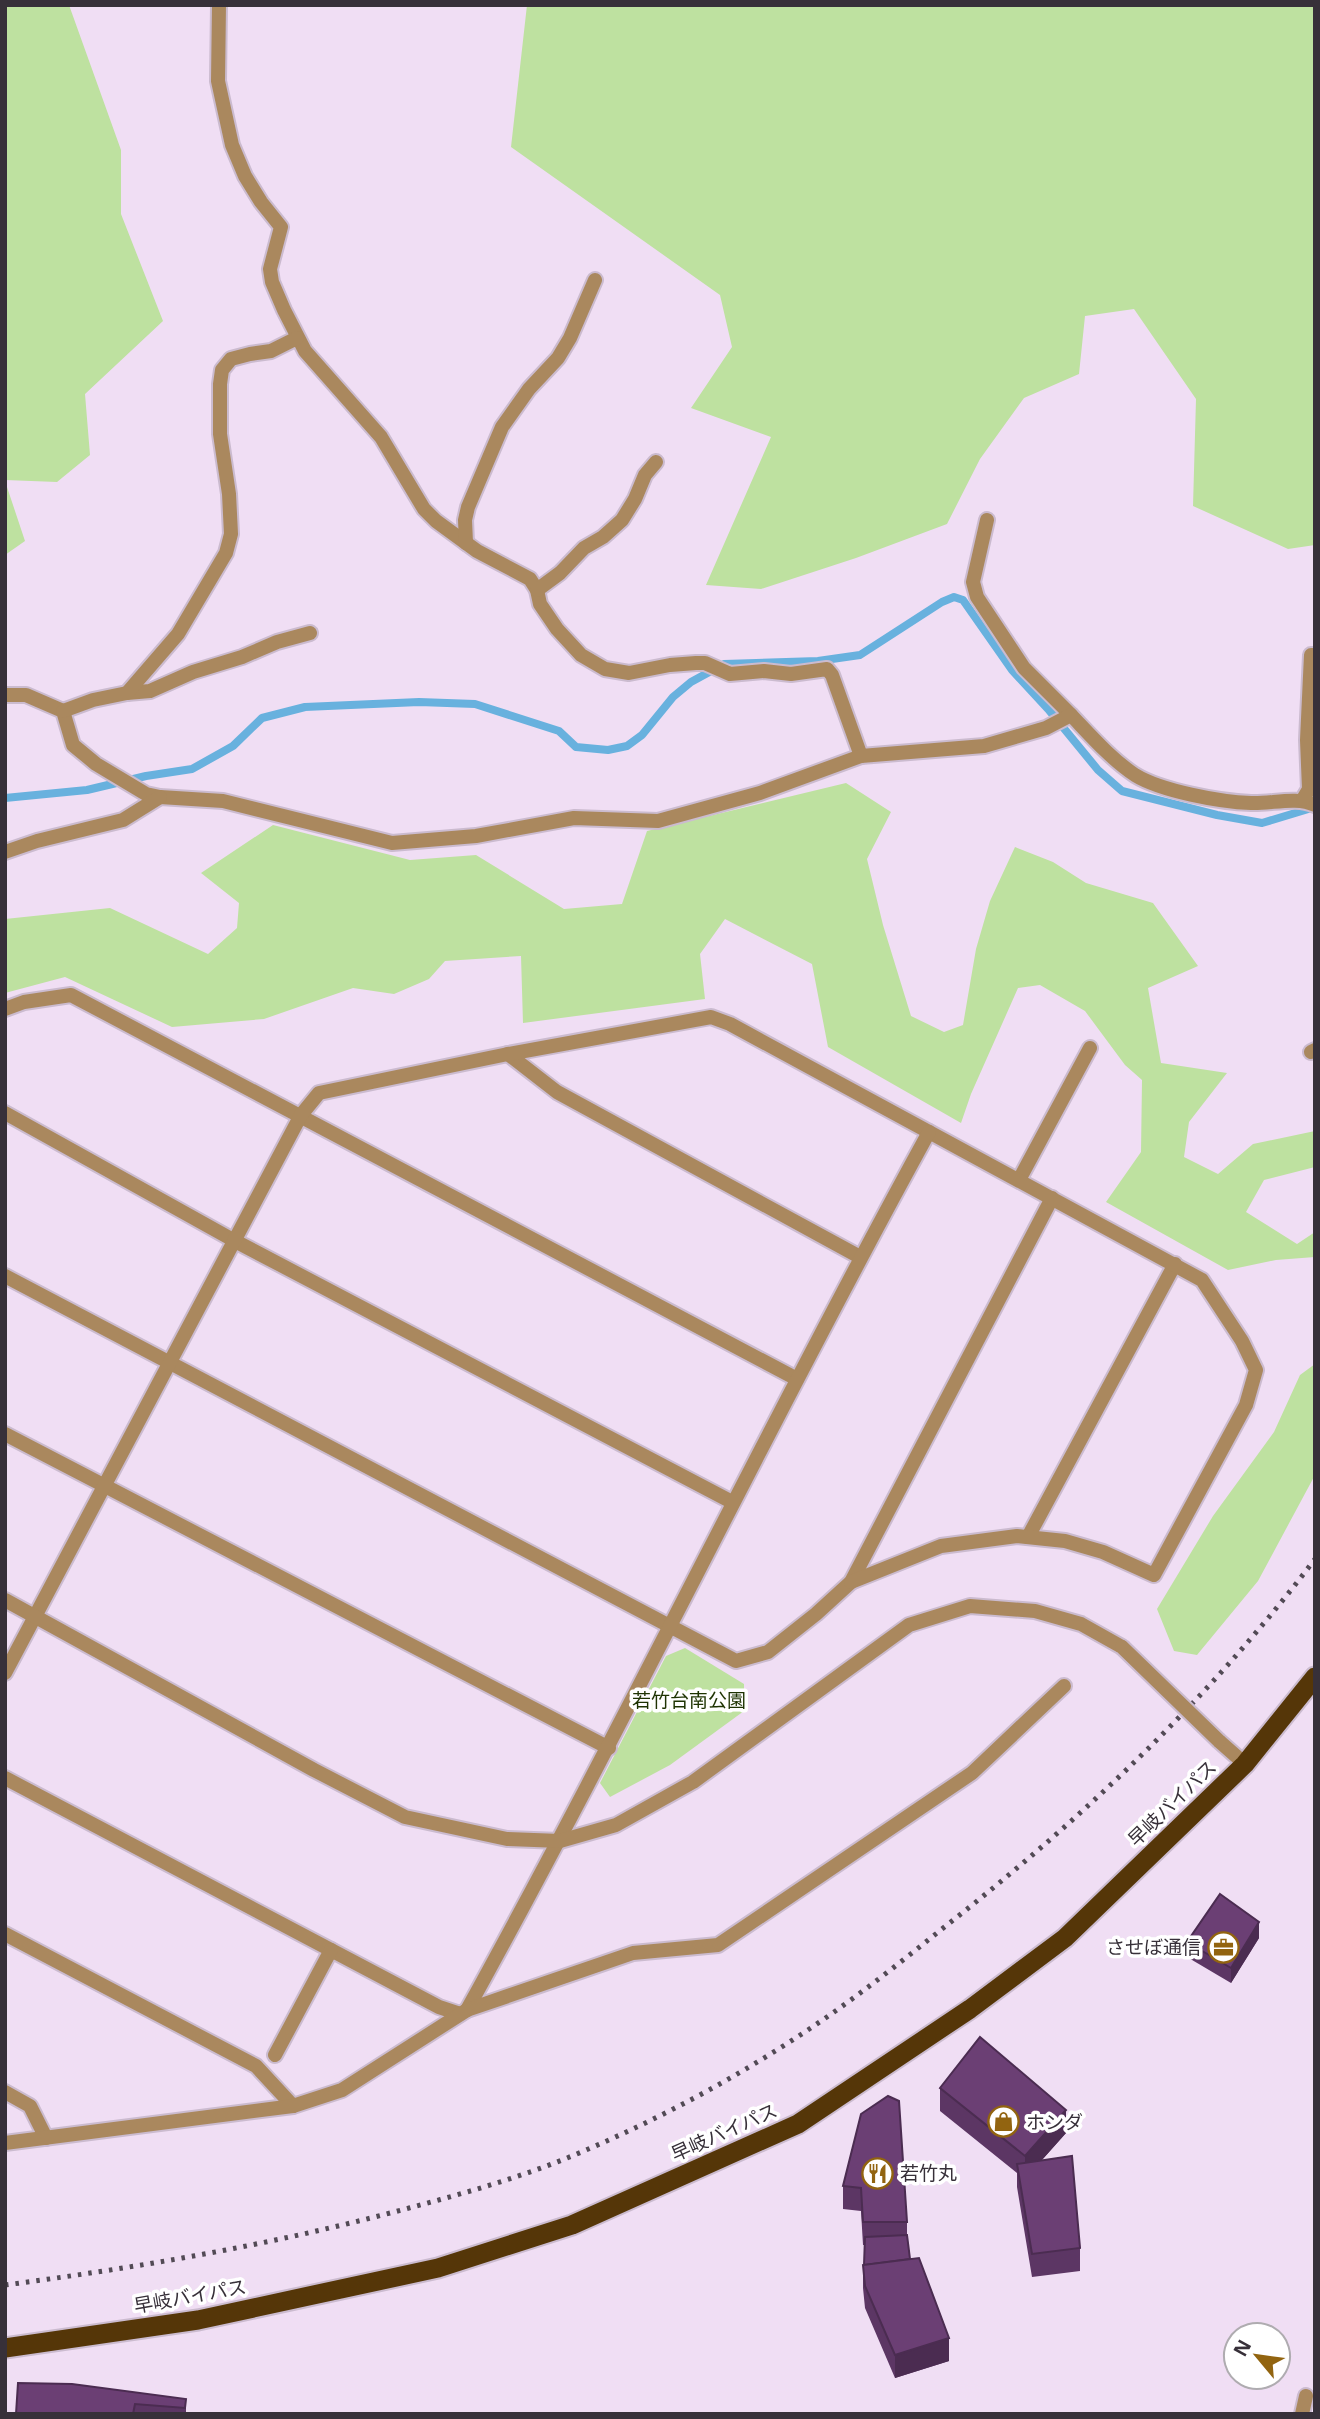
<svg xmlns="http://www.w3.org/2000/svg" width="1320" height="2419" font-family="'Open Sans','Noto Sans JP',sans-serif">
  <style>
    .green { fill: #bee1a0 }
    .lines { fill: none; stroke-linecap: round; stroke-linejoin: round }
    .stream { stroke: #68b1de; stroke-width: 8 }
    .minor-casing { stroke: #cbbbcf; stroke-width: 18 }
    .tertiary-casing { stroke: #cbbbcf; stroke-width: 18 }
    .trunk-casing { stroke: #cbbbcf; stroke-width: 23 }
    .minor { stroke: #aa885e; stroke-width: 14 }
    .tertiary { stroke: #aa885e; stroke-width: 14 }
    .trunk { stroke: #553608; stroke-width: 19 }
    .rail { stroke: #524a55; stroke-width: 5; stroke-dasharray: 3.5 7; stroke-linecap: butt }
    .tertiary-bridge-casing { stroke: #cbbbcf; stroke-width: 18; stroke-linecap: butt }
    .tertiary-bridge { stroke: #aa885e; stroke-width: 14 }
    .wall { fill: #5c3664 }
    .shaded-wall { fill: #4b2c51 }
    .building { fill: #6b3f74; stroke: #4b2c51; stroke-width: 2 }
    .labels { text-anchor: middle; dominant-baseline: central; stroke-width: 7; stroke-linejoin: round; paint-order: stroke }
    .park-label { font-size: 19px; fill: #1e3302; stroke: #fff }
    .street-label { font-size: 19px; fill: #373039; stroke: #fff }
    .poi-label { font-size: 19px; fill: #373039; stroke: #fff; text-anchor: start }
  </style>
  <rect width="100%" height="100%" fill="#f0def4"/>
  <g class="green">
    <polygon points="5,5 69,5 121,150 121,214 163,321 85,394 90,455 57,482 5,480"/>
    <polygon points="527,5 1315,5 1315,545 1288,549 1193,506 1196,399 1134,309 1085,316 1079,374 1024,398 980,459 947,524 856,558 761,589 706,585 771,437 691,408 732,347 720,295 511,147"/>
    <polygon points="5,481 25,541 5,555"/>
    <polygon points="846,783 891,812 867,859 883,925 911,1016 944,1032 963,1025 976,949 990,901 1015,847 1053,862 1086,883 1153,903 1198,966 1148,988 1161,1063 1227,1073 1189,1122 1184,1157 1218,1174 1253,1144 1315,1131 1315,1167 1264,1180 1246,1212 1297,1244 1315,1232 1315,1257 1276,1260 1228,1270 1106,1202 1141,1152 1142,1080 1125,1065 1085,1011 1040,985 1018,988 971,1094 961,1123 828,1047 812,964 725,919 700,954 705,999 523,1023 521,956 445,961 429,979 394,994 353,988 264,1019 172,1027 65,977 5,993 5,919 110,908 208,954 237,928 239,903 201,873 273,825 410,860 476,855 564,909 622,904 647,831"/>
    <polygon points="1315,1364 1315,1475 1258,1581 1197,1655 1174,1651 1157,1609 1213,1516 1274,1432 1300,1375"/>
    <polygon points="685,1648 744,1684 744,1711 670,1765 610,1797 600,1783 666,1656"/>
  </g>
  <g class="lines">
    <polyline class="stream" points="5,798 87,790 146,776 192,769 233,746 262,718 305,707 419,702 475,704 559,731 576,747 608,750 627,746 642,735 673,697 691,682 724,664 818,661 860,655 942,602 954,597 963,600 1012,670 1048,709 1098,770 1122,791 1217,815 1262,823 1315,807"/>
    <defs>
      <g id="minor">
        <polyline points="219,5 218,81 232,145 245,176 261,202 281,227 270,269 272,282 284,310 305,351 381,437 424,509 436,521 477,551 530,579 537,590 540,604 557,629 581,655 605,669 629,673 670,665 696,663 705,663 730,674 764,671 791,674 827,669 832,675 861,756"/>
        <polyline points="987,520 973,582 977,597 1024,668 1071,715"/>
        <polyline points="466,543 465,520 468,507 502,427 529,389 558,358 570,338 595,280"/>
        <polyline points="537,590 560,573 584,548 603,537 622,520 635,499 645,475 656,462"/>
        <polyline points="127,693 150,691 193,672 242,657 277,642 310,633"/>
        <path d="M 5,695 L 26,695 L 63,711 L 73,745 L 96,764 L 146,794 L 160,797 L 223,801 L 392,843 L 476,836 L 574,818 L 658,821 L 760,793 L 861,756 L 984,746 L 1046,728 L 1071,715 C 1091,736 1111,759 1135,775 C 1161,791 1220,802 1251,803 C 1272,804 1296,796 1315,805"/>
        <polyline points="63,711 93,700 127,693 178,634 226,553 231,534 229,494 220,434 220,384 222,370 231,359 250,354 271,351 297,338"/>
        <polyline points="1303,799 1309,789 1307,740 1311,655 1315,655"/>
        <polyline points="5,852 37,841 123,820 160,797"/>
        <polyline points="5,1009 24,1002 71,995 797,1379"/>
        <polyline points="1311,1052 1315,1050"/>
        <polyline points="508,1054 557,1092 860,1257"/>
        <polyline points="5,1113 235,1241 732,1502"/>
        <polyline points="1019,1180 1090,1048"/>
        <polyline points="5,1276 736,1661 768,1652 816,1614 851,1582 1052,1198"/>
        <polyline points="5,1434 609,1748"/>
        <polyline points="1028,1537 1175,1264"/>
        <polyline points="5,1673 301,1115 319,1093 508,1054 711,1017 730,1024 1202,1280 1242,1341 1256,1370 1246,1405 1154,1575 1103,1552 1065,1541 1017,1536 941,1546 851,1582"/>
        <polyline points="5,1778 439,2007 460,2014"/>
        <polyline points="5,1934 256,2066 293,2106"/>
        <path d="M 467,2010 C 627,1720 770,1422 929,1132"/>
        <polyline points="275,2055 331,1950"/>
        <polyline points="5,2092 30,2106 46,2138"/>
        <polyline points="5,2143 293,2106 342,2090 467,2010 633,1953 718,1945 972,1773 1064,1686"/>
        <polyline points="1302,2414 1306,2396"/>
      </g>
      <g id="tertiary">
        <polyline points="5,1600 314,1770 405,1817 507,1839 560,1841 616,1825 693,1782 909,1625 970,1606 1035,1611 1081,1624 1122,1647"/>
        <polyline points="1219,1741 1245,1764"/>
      </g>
      <polyline id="trunk" points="5,2348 198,2320 438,2268 572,2225 798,2124 970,2009 1065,1938 1245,1764 1315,1677"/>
    </defs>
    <use href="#minor" class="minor-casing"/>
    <use href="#tertiary" class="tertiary-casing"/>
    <use href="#trunk" class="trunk-casing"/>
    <use href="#minor" class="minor"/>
    <use href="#tertiary" class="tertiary"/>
    <use href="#trunk" class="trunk"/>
    <path class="rail" d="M 5,2285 C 142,2267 276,2244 409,2208 C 469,2192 529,2175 586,2150 C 668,2115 750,2070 824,2019 C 866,1990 907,1957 947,1925 C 1083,1818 1210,1698 1315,1559"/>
    <defs>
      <polyline id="tertiary-bridge" points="1122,1647 1219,1741"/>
    </defs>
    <use href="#tertiary-bridge" class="tertiary-bridge-casing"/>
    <use href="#tertiary-bridge" class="tertiary-bridge"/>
  </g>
  <g class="wall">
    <polygon points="1259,1938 1231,1983 1187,1957 1187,1942"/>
    <polygon points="940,2088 1066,2133 1041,2161 1080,2248 1080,2271 1032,2277 1017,2187 1017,2173 940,2111"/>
    <polygon points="861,2114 907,2222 907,2237 910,2259 949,2361 895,2378 865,2308 863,2288 863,2265 864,2265 865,2245 863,2245 861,2211 843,2209 843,2186"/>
    <polygon points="186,2399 186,2414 16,2414"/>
  </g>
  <g class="shaded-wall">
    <polygon points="1259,1922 1259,1938 1231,1983 1231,1968"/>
    <polygon points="1066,2110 1066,2133 1025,2179 1025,2156"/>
    <polygon points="949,2338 949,2361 895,2378 895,2355"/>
  </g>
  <g class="building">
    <polygon points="1220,1894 1259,1922 1231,1968 1187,1942"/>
    <polygon points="980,2037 1066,2110 1025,2156 940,2088"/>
    <polygon points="888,2096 899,2101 907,2222 863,2222 861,2188 843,2186 861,2114"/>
    <polygon points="1072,2156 1080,2248 1032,2254 1017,2164"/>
    <polygon points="907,2235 910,2259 864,2265 865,2237"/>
    <polygon points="919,2258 949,2338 895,2355 865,2286 863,2265"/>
    <polygon points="18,2383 72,2384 186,2399 185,2408 135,2404 133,2414 16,2414"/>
  </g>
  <defs>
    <symbol id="office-ring" viewBox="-11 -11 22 22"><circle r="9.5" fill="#fff" stroke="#926410" stroke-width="1.5"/><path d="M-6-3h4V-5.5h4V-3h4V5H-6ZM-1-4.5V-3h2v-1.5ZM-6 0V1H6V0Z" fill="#926410"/></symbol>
    <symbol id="shop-ring" viewBox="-11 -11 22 22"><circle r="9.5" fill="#fff" stroke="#926410" stroke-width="1.5"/><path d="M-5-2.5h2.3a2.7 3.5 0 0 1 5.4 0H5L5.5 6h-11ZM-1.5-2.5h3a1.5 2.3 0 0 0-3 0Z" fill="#926410"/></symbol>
    <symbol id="restaurant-ring" viewBox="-11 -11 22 22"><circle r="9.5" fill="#fff" stroke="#926410" stroke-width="1.5"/><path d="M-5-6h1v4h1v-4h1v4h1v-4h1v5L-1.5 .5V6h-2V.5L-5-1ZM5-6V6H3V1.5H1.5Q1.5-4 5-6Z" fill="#926410"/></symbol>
  </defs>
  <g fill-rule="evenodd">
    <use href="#office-ring" x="1206" y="1930" width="35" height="35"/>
    <use href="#shop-ring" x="986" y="2104" width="35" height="35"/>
    <use href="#restaurant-ring" x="860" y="2156" width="35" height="35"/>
  </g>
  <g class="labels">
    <g class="park-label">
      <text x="689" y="1700">若竹台南公園</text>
    </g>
    <g class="street-label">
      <text transform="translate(1172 1803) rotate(-44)">早岐バイパス</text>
      <text transform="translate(724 2132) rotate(-24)">早岐バイパス</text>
      <text transform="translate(190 2296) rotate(-10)">早岐バイパス</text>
    </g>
    <g class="poi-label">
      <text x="1201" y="1947" text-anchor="end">させぼ通信</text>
      <text x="1026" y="2122">ホンダ</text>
      <text x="900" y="2173">若竹丸</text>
    </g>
  </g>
  <rect width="1320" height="2419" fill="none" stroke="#373039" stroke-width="14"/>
  <g transform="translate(1257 2356) rotate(299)"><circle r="33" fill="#ffffff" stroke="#afacb0" stroke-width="2"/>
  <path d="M0-5L12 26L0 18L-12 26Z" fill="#926410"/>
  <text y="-10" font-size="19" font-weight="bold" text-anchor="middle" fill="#373039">N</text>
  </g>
</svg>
